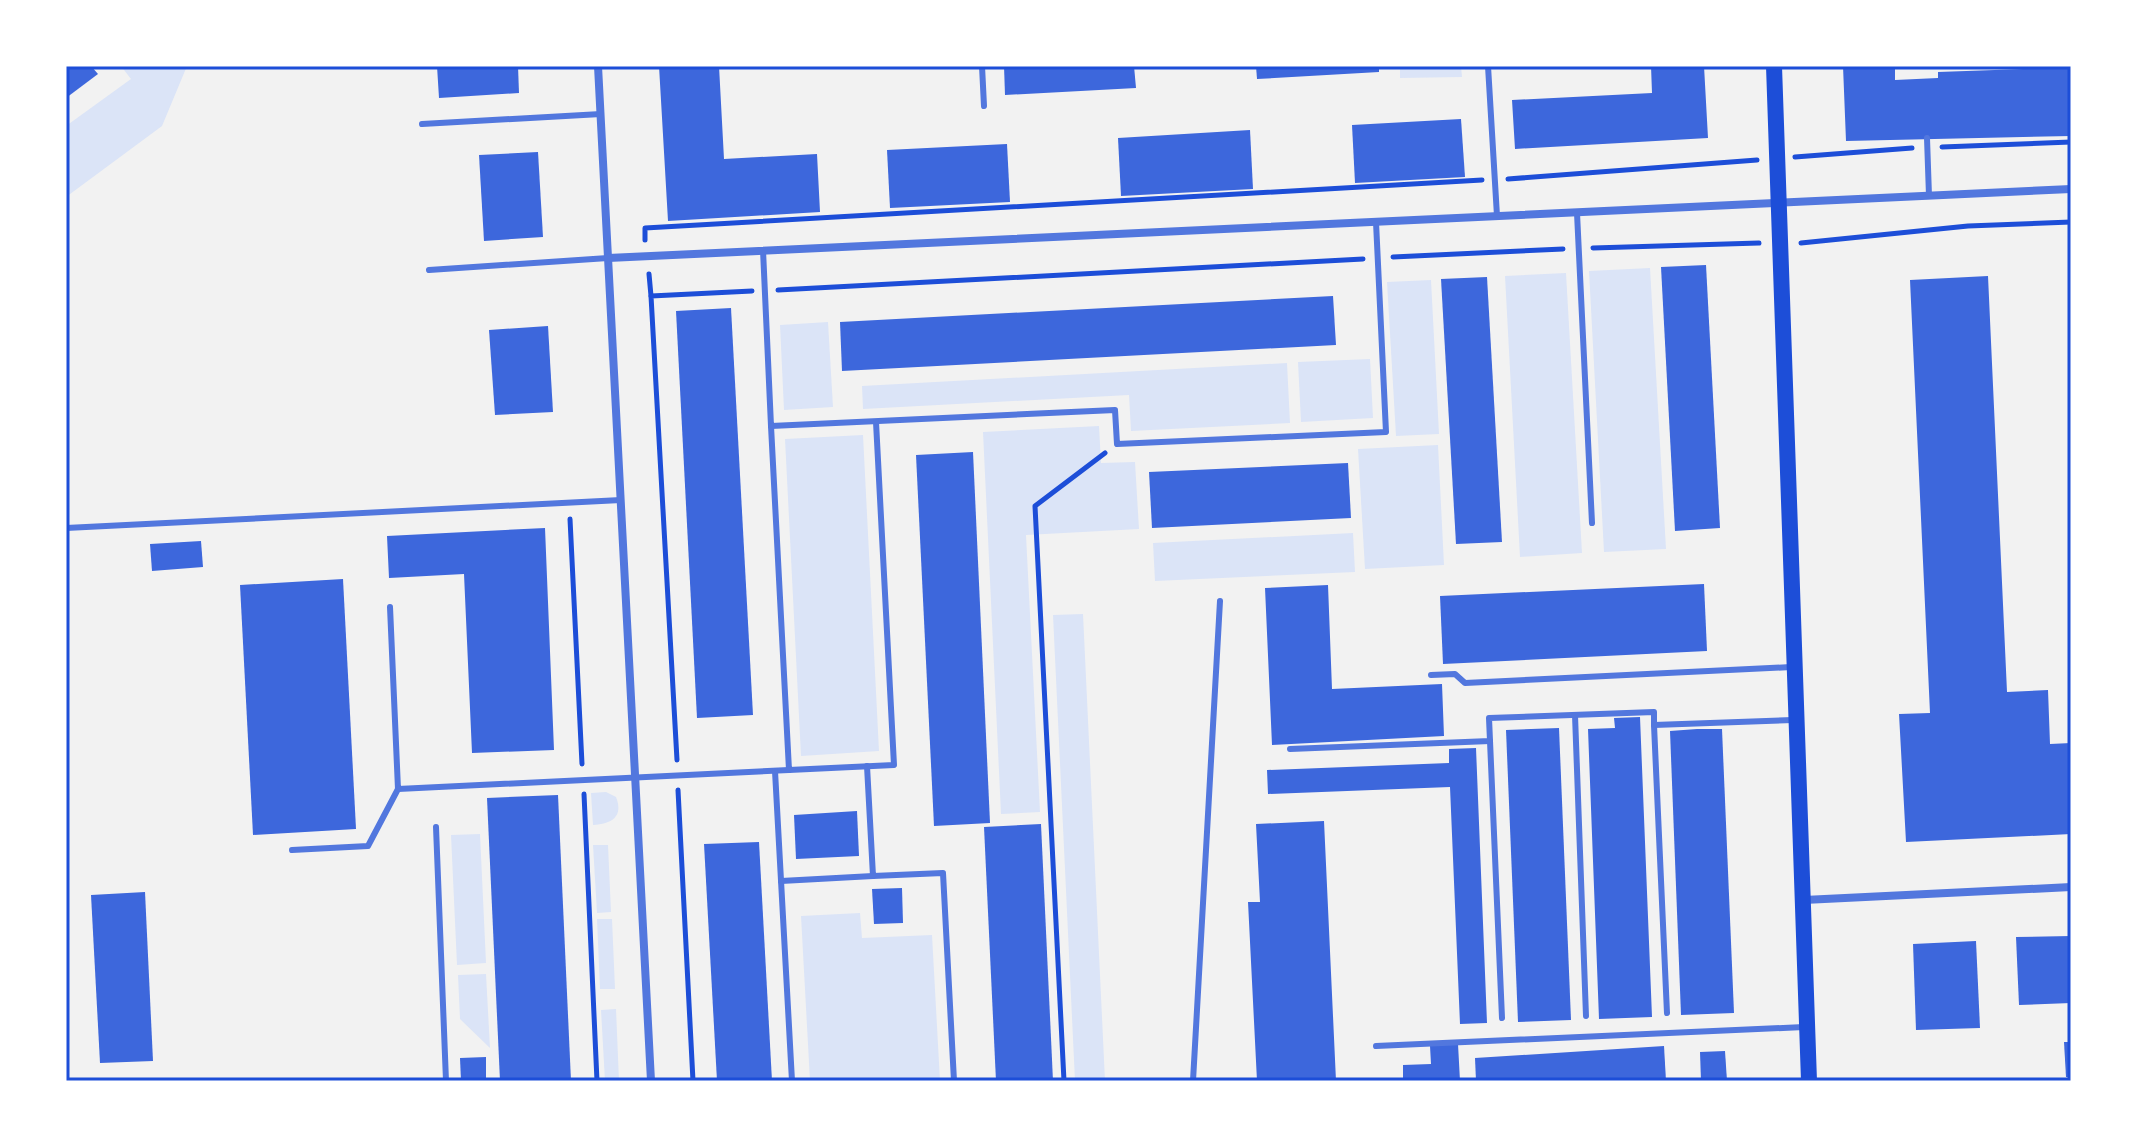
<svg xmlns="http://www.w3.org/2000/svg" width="2137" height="1147" font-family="'Alegreya Sans',sans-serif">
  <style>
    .green { fill: #dbe4f7 }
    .building { fill: #3d67dc }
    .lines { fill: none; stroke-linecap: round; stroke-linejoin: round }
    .path { stroke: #1d4ed8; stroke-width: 5 }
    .service { stroke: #5277de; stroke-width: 6 }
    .minor { stroke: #5277de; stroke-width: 8 }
    .secondary { stroke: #1d4ed8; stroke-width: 16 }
    .neatline { fill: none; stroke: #1d4ed8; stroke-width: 3 }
  </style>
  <rect width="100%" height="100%" fill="#f2f2f2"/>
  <g class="green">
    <polygon points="121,66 187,66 162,126 66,197 66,126 131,79"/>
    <polygon points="1400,66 1461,66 1462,77 1400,78"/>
    <polygon points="1650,268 1666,549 1604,552 1589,271"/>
    <polygon points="1566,273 1582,553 1520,557 1505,276"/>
    <polygon points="1431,280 1439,434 1396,436 1387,282"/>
    <polygon points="828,322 833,407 784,410 780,325"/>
    <polygon points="1370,359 1373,418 1301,422 1298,362"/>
    <polygon points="1287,363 1290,423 1131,431 1129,395 863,409 862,386"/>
    <polygon points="1099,426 1101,463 1135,462 1139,529 1026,535 1040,812 1001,814 983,432"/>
    <polygon points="863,435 879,751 801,756 785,439"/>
    <polygon points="1438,445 1444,565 1365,569 1358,449"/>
    <polygon points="1353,533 1355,572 1155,581 1153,543"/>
    <polygon points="1083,614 1105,1081 1075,1081 1053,615"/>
    <path d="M 606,792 L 616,797 C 624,817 611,824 593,825 L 591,793 Z"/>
    <polygon points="480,834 486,963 457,965 451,835"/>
    <polygon points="593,845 608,845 611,912 597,913"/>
    <polygon points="860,913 862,938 932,935 940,1081 810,1081 801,916"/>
    <polygon points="612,919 615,989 600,989 597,919"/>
    <polygon points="486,974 490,1048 460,1019 458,975"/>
    <polygon points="616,1009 619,1081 605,1081 601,1010"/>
  </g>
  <g class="building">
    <polygon points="66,66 91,66 98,74 66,98"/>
    <polygon points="437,66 518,66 519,93 439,98"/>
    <polygon points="659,66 719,66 724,159 817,154 820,212 668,221"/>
    <polygon points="1004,66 1134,66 1136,88 1005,95"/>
    <polygon points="1256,66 1379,66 1379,72 1257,79"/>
    <polygon points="1651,66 1704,66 1708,138 1515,149 1512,100 1652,93"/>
    <polygon points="1843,66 1895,66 1895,80 1938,78 1938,72 2023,69 2023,66 2071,66 2071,136 1846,141"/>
    <polygon points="1461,119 1465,177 1355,183 1352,125"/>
    <polygon points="1250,130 1253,189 1121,196 1118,138"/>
    <polygon points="1007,144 1010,202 890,208 887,150"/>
    <polygon points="538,152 543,237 484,241 479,155"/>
    <polygon points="1706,265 1720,528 1675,531 1661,267"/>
    <polygon points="1988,276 2007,692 2048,690 2050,744 2071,743 2071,834 1906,842 1899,714 1930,713 1910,280"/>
    <polygon points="1487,277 1502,542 1456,544 1441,279"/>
    <polygon points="1333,296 1336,345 842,371 840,322"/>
    <polygon points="731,308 753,715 697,718 676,311"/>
    <polygon points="548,326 553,412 495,415 489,330"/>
    <polygon points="973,452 990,823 934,826 916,455"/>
    <polygon points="1348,463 1351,518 1152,528 1149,472"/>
    <polygon points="545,528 554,750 472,753 464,574 389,578 387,536"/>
    <polygon points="201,541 203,567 152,571 150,544"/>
    <polygon points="343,579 356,829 253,835 240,585"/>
    <polygon points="1704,584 1707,651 1443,664 1440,596"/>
    <polygon points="1328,585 1332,689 1442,684 1444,736 1272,745 1265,588"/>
    <polygon points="1640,717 1652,1017 1599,1019 1588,729 1615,728 1614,718"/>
    <polygon points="1559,728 1571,1020 1518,1022 1506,730"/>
    <polygon points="1697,729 1722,729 1734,1013 1681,1015 1670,731"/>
    <polygon points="1476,748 1487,1023 1460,1024 1450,787 1268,794 1267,770 1449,763 1449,749"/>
    <polygon points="558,795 571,1081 500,1081 487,798"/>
    <polygon points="857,811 859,856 796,859 794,815"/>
    <polygon points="1324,821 1336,1081 1257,1081 1248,902 1260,902 1256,824"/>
    <polygon points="1041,824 1053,1081 996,1081 984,827"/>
    <polygon points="759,842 772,1081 717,1081 704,844"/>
    <polygon points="902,888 903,923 874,924 872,889"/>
    <polygon points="145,892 153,1061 100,1063 91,895"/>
    <polygon points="2071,936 2071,1003 2019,1005 2016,937"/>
    <polygon points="1976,941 1980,1028 1916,1030 1913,944"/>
    <polygon points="2064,1042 2071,1042 2071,1077 2066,1077"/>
    <polygon points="1458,1044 1460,1081 1403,1081 1403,1065 1431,1064 1430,1046"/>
    <polygon points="1664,1046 1666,1081 1476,1081 1475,1058"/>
    <polygon points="1725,1051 1727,1081 1701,1081 1700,1052"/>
    <polygon points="486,1057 486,1081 461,1081 460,1058"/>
  </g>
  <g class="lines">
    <g class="path">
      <polyline points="1942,147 2071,142"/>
      <polyline points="1795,157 1912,148"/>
      <polyline points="1508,179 1757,160"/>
      <polyline points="645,240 645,228 1482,180"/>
      <polyline points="1801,243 1968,226 2071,222"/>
      <polyline points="1593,248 1759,243"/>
      <polyline points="1393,257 1563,249"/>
      <polyline points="649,274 651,296"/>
      <polyline points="778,290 1363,259"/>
      <polyline points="570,519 582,764"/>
      <polyline points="677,760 651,296 752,291"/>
      <polyline points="678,790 693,1081"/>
      <polyline points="584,794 597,1081"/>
      <polyline points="1064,1081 1035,506 1105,453"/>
    </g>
    <g class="service">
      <polyline points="982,66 984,106"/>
      <polyline points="1488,66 1497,216"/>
      <polyline points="422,124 601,114"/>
      <polyline points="1927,138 1929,196"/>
      <polyline points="1577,213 1592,523"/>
      <polyline points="763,250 771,426 1115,410 1117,444 1386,432 1376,222"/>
      <polyline points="429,270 608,258"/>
      <polyline points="771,426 789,770 894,765 876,422"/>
      <polyline points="66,528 621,500"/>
      <polyline points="390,607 398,789 789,770"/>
      <polyline points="1431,675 1455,674 1465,683 1791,667"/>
      <polyline points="1575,715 1586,1016"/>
      <polyline points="1654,725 1667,1013"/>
      <polyline points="1490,741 1502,1018"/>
      <polyline points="1290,749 1490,741 1489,718 1654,712 1654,725 1793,720"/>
      <polyline points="867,766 873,876 943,873 954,1081"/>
      <polyline points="775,771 792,1081"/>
      <polyline points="436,827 446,1081"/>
      <polyline points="292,850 368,846 398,789"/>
      <polyline points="781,881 873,876"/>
      <polyline points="1376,1046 1804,1027"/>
      <polyline points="1193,1081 1220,601"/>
    </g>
    <g class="minor">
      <polyline points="598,66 651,1081"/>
      <polyline points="608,258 2071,189"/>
      <polyline points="1804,900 2071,887"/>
    </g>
    <polyline class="secondary" points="1774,66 1809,1081"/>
  </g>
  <rect width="2137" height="1147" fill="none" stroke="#ffffff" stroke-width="136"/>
  <rect x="68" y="68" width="2001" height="1011" class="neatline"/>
</svg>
